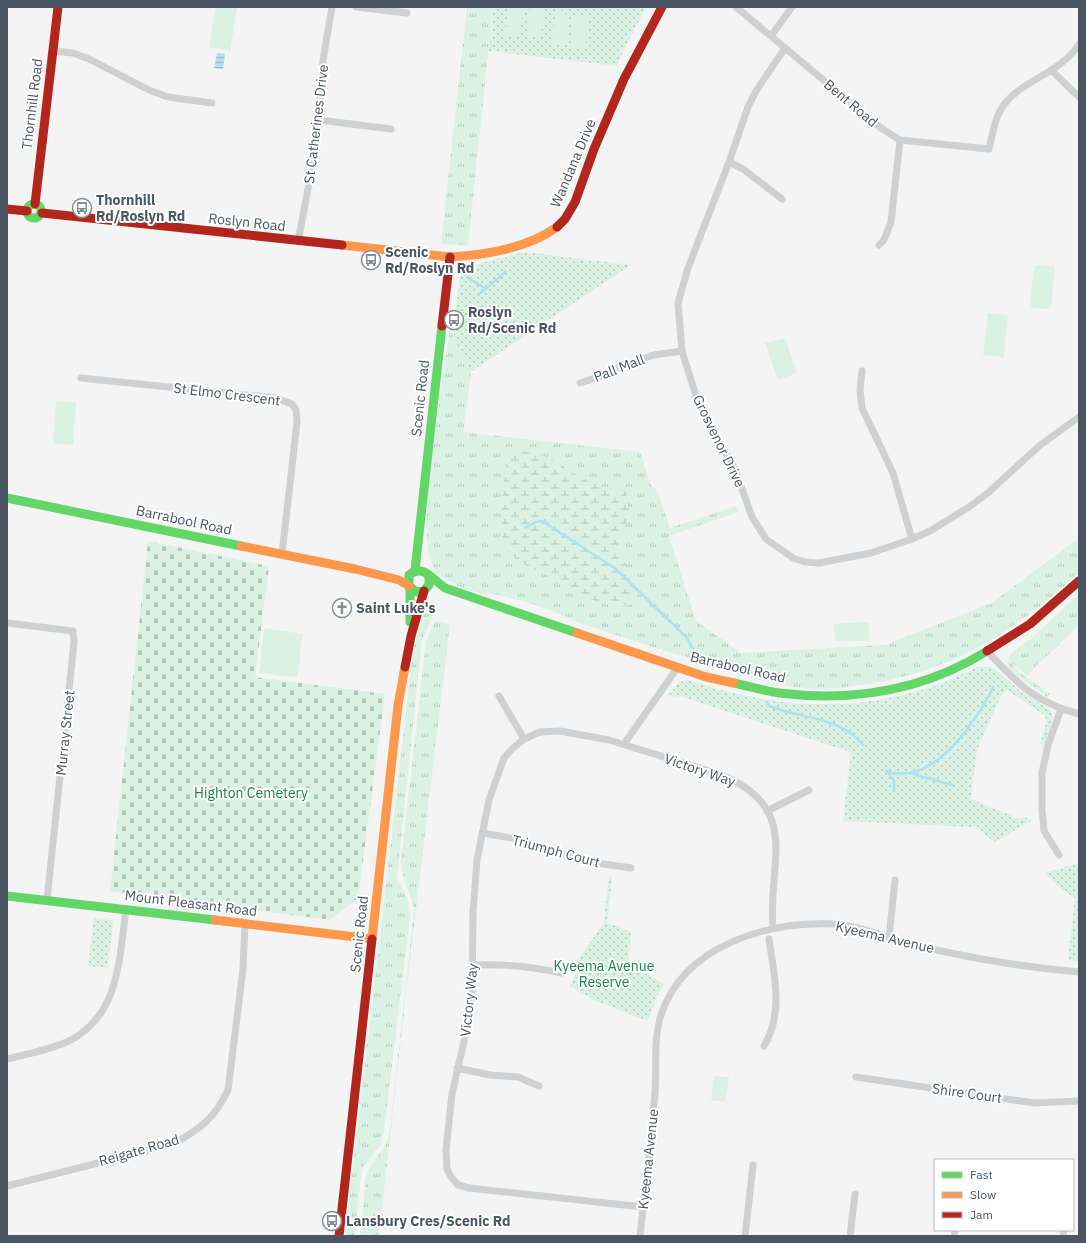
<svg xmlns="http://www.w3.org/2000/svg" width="1086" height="1243" font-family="'IBM Plex Sans',sans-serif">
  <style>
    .grass { fill: url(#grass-tufts) }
    .wetland { fill: url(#wetland-marsh) }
    .cemetery { fill: url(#cemetery-stones) }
    .park { fill: url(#park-dots) }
    .pitch { fill: #d9f2e3 }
    .water { fill: url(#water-rules) }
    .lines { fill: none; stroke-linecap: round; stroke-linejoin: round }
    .stream { stroke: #aee2f0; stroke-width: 2.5 }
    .street { stroke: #ced0d2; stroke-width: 7 }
    .fast { stroke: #63d668; stroke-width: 9 }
    .slow { stroke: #ff974d; stroke-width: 9 }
    .jam { stroke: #b3261e; stroke-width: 9 }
    .labels { text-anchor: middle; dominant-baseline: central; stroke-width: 4; stroke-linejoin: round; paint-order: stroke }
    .street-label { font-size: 14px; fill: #4a5661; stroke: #fff }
    .poi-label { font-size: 14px; font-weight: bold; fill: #4a5661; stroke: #fff; text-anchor: start }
    .park-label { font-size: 14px; fill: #17864f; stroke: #fff }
  </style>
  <defs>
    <pattern id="grass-tufts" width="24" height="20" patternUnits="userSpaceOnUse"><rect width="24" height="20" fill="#d9f2e3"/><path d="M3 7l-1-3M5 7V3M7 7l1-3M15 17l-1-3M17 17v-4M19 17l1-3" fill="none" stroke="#b2c7bb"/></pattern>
    <pattern id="wetland-marsh" width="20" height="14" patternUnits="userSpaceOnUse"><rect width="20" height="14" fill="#d9f2e3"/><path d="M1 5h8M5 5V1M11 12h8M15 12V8" fill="none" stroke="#b2c7bb"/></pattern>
    <pattern id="cemetery-stones" width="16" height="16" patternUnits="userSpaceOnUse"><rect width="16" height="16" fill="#d9f2e3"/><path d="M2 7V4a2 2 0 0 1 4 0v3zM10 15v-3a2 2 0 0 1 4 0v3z" fill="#b2c7bb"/></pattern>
    <pattern id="park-dots" width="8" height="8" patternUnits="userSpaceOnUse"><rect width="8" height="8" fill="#d9f2e3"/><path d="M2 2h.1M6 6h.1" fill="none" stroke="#b2c7bb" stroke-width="1.8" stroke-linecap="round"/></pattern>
    <pattern id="water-rules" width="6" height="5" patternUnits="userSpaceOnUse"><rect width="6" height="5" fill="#aee2f0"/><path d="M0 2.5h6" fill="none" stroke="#90bac6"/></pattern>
  </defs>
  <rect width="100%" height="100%" fill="#f4f4f4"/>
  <g class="grass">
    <polygon points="467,7 493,7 468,245 441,244"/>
    <path d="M 451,323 L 454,323 L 453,331 L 471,372 L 463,432 L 640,452 L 651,486 L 657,490 L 670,528 L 736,506 L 738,512 L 669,536 L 696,621 L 741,653 L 885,645 L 992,603 L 1079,538 L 1079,572 C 1016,632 948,674 860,685 C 843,687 824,690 806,688 C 767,685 729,671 692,659 C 653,647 615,635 577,622 C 550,608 519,599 489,593 L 486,595 L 463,588 L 436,574 C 418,543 431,469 435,434 C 440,397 445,360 451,323 Z"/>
    <polygon points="1079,594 1079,625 1027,675 1014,664 1013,665 1019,672 1050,694 1047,697 1009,669 1008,664 1010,654 1034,636"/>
    <polygon points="424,611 430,611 433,615 422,640 397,877 408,901 410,916 384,1131 381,1144 362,1168 354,1236 345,1236 414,643"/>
    <path d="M 435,621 L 450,624 L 407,985 L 379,1236 L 360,1236 L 366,1176 C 374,1157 385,1154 390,1130 L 414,911 C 412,892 401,880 401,860 L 426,642 Z"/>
  </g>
  <path class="wetland" d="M 517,451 C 552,452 562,469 590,482 C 601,487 615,489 626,492 L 630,517 L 621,533 L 617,548 L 630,574 L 631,604 L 618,608 L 582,596 L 553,578 L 519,562 L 507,550 L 502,537 L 502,489 L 509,462 Z"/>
  <polygon class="cemetery" points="148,541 269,566 255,677 385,694 358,898 330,920 110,891"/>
  <g class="park">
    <polygon points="493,7 647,7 625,47 617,66 489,51"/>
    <polygon points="525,252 631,265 471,372 453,331 461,268"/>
    <path d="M 976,667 L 990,667 L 996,670 L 1018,689 L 1050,710 L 1053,717 L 1045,745 L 1040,744 L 1047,720 L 1044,715 L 1007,690 L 1000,698 L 977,750 L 971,799 L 1019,819 L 1023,817 L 1033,820 L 995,842 L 975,827 L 843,821 L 851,752 L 679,696 L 673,697 L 669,694 L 679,682 L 687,680 C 709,686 730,693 752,697 C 809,709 873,706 928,688 C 944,683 960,675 976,667 Z"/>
    <polygon points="1079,863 1079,961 1068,960 1075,898 1064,891 1044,873"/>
    <polygon points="609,875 612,877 607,923 631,932 628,963 664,984 658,994 648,1021 596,1001 570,986 578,968 576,962 604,922"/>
    <polygon points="94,918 113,920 108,968 88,966"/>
  </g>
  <g class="pitch">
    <polygon points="216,7 237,8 230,51 209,47"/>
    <polygon points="508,7 523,7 520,36 505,35"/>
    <polygon points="530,7 544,7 541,38 527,37"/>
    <polygon points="555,13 570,15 566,46 552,45"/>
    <polygon points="573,15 588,17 585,48 570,47"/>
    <polygon points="1037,265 1053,266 1055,269 1051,307 1048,309 1033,308 1030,304 1034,267"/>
    <polygon points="988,313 1008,315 1004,357 983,355"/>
    <polygon points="785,338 797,373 778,380 765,343"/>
    <polygon points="56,401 76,403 73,445 53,443"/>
    <polygon points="862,622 869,623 870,641 835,641 834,624"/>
    <polygon points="264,628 303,634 297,677 259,673"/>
    <polygon points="714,1076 729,1077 725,1102 711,1100"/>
  </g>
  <polygon class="water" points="217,53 225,54 223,69 214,68"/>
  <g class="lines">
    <g class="stream">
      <polyline points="467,277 486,289 505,272"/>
      <polyline points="478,295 486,289"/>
      <polyline points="525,528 536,522 542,521 616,569 687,638 697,657"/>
      <path d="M 767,702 L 769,706 C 801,719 840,716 863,745"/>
      <path d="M 886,771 C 927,785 962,739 981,709 C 985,702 990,695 993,687"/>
      <polyline points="887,771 894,781 894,791"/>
      <polyline points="910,773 952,785"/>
    </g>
    <g class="street">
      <polyline points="356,7 407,13"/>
      <path d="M 736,7 L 881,128 L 900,140 L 989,149 C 992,136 994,122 1000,111 C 1016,81 1060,75 1079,44"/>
      <polyline points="771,36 792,7"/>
      <polyline points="785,48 756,91 748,107 729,162 688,268 678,303 682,351 697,399 711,427 735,469 752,517 766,539 793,558 805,562 819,563 871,553 912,539 930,531 969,507 989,492 1039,446 1079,417"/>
      <polyline points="53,51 73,53 89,59 149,90 168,97 212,103"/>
      <polyline points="1052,71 1079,97"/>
      <polyline points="319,120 391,129"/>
      <polyline points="729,162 743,169 782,199"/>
      <polyline points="298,242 310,178 319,120 323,60 332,7"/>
      <polyline points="879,245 884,240 891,222 900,140"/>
      <polyline points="862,371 860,391 862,408 893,473 912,539"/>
      <polyline points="81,378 276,398 292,404 296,410 297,422 282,554"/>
      <polyline points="580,383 601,376 629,363 654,355 682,351"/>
      <polyline points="7,623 73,631 74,642 47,900"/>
      <path d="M 987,651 C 1018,684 1034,702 1079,714"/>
      <polyline points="499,696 524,739"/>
      <polyline points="624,744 678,667"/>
      <polyline points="767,811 809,790"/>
      <polyline points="482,833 517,839 590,862 631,868"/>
      <polyline points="1059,855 1044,831 1042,810 1042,773 1048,745 1061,709"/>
      <polyline points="889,938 895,880"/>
      <path d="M 473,965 C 504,964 531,966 561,973"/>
      <path d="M 764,1046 C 784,1013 774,974 769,939"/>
      <path d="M 7,1059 C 27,1054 50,1050 69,1041 C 120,1015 119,959 126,909"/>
      <polyline points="457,1068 490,1075 518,1077 539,1086"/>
      <polyline points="856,1077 1034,1103 1079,1101"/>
      <path d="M 7,1186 L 173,1144 C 200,1129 215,1118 228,1090 L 243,969 L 245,924"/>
      <path d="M 643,1207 L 469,1188 L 458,1185 L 451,1177 L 447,1169 L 446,1150 L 452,1094 L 469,1019 L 472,997 L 473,912 L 477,860 L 489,800 L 504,758 L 513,748 L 524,739 L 540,732 L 560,731 L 609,740 L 722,775 C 803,809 767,864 773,928"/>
      <path d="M 640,1236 C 645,1188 651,1141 655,1093 C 657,1066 653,1040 661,1015 C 684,945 768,921 834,924 C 858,925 883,937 907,943 C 963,957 1021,967 1079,972"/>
      <polyline points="745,1236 753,1165"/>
      <polyline points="850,1236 855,1194"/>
      <polyline points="954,1236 955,1230"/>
      <polyline points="1063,1236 1064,1230"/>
    </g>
    <g class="fast">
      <circle cx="34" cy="211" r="7"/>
      <polyline points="7,498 241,546"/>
      <polyline points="415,570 442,326"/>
      <path d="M 429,575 L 429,585 L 424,591 L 417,592 L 409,586 L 409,575 C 423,563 433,580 445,588 L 577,633"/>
      <polyline points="410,588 410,622"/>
      <path d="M 734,683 C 748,686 764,691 779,693 C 853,702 923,691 987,651"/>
      <polyline points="7,896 215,920"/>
    </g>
    <g class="slow">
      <path d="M 342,245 L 450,257 C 485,255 528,248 557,227"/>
      <polyline points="241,546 355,569 399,580 409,586"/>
      <polyline points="577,633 706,677 734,683"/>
      <polyline points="215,920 372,939"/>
      <polyline points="372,939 398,705 405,667"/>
    </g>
    <g class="jam">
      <polyline points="35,204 58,7"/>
      <polyline points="7,209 27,211"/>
      <polyline points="42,213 342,245"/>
      <polyline points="557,227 565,219 575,202 594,149 624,79 662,7"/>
      <polyline points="442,326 450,257"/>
      <polyline points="987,651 1030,624 1079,581"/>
      <polyline points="405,667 411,636 424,591"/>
      <polyline points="339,1236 372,939"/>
    </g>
  </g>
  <defs>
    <symbol id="bus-ring" viewBox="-11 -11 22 22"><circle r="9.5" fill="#fff" stroke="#868d94" stroke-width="1.5"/><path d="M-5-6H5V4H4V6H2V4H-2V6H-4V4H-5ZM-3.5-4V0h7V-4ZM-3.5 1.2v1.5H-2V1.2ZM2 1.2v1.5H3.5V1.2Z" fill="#868d94"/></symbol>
    <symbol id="church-ring" viewBox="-11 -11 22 22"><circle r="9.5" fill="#fff" stroke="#868d94" stroke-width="1.5"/><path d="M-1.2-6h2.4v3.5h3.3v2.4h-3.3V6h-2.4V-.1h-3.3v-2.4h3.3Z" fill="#868d94"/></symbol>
  </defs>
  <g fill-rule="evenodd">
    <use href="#bus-ring" x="71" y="197" width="22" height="22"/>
    <use href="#bus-ring" x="360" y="249" width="22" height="22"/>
    <use href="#bus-ring" x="443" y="309" width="22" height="22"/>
    <use href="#church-ring" x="331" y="597" width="22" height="22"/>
    <use href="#bus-ring" x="321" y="1210" width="22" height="22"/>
  </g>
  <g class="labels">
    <g class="street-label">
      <text transform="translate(851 103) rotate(40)">Bent Road</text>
      <text transform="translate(32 104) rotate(-83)">Thornhill Road</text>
      <text transform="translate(316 124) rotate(-83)">St Catherines Drive</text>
      <text transform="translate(573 163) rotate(-67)">Wandana Drive</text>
      <text transform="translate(247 222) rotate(6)">Roslyn Road</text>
      <text transform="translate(619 368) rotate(-21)">Pall Mall</text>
      <text transform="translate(227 394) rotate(7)">St Elmo Crescent</text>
      <text transform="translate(420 398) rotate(-84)">Scenic Road</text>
      <text transform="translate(719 441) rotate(64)">Grosvenor Drive</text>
      <text transform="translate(184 520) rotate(12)">Barrabool Road</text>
      <text transform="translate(738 667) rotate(13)">Barrabool Road</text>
      <text transform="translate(65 733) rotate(-84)">Murray Street</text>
      <text transform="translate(700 770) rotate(19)">Victory Way</text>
      <text transform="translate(556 851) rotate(15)">Triumph Court</text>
      <text transform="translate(191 903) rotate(7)">Mount Pleasant Road</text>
      <text transform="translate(359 934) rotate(-84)">Scenic Road</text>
      <text transform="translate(885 937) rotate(13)">Kyeema Avenue</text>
      <text transform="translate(469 1000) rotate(-84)">Victory Way</text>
      <text transform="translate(967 1093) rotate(8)">Shire Court</text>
      <text transform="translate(139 1150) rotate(-16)">Reigate Road</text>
      <text transform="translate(648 1159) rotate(-84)">Kyeema Avenue</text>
    </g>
    <g class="poi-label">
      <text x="96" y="200">Thornhill<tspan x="96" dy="16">Rd/Roslyn Rd</tspan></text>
      <text x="385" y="252">Scenic<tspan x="385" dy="16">Rd/Roslyn Rd</tspan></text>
      <text x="468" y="312">Roslyn<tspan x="468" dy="16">Rd/Scenic Rd</tspan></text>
      <text x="356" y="608">Saint Luke's</text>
      <text x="346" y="1221">Lansbury Cres/Scenic Rd</text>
    </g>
    <g class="park-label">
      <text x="251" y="793">Highton Cemetery</text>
      <text x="604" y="966">Kyeema Avenue<tspan x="604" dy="16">Reserve</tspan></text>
    </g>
  </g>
  <rect width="1086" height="1243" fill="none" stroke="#4a5661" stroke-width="16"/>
  <rect x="934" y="1159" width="140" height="72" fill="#ffffff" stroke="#b7bbc0"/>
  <rect x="942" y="1172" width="20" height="6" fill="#63d668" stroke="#b7bbc0"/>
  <text x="970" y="1179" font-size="12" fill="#4a5661">Fast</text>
  <rect x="942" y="1192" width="20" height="6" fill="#ff974d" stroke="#b7bbc0"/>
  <text x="970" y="1199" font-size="12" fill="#4a5661">Slow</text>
  <rect x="942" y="1212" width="20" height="6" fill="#b3261e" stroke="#b7bbc0"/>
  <text x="970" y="1219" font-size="12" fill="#4a5661">Jam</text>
</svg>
